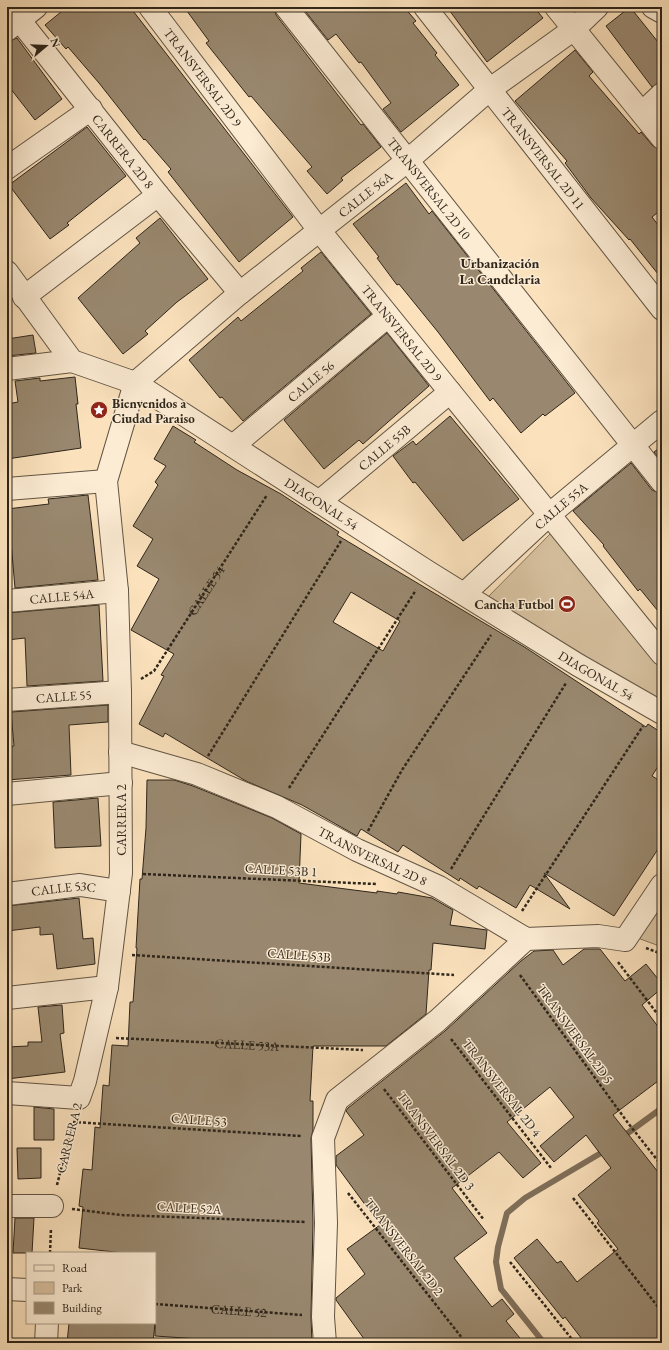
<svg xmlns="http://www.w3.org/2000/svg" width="669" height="1350" font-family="'EB Garamond',serif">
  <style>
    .green { fill: #d8c2a1; stroke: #84745e }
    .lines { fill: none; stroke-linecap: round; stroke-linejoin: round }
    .stream { stroke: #80705b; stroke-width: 6 }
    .building { fill: #99886f; stroke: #2f261b; fill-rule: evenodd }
    .street-casing { stroke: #625544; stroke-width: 24 }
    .path { stroke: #2f261b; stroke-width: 2.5; stroke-dasharray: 3 2; stroke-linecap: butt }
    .street { stroke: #fcecd4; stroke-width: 22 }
    .labels { text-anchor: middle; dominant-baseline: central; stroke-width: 3; stroke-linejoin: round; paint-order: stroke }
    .street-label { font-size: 13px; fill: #2f261b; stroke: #fcecd4 }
    .poi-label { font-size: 13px; font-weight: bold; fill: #2f261b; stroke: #fcecd4; text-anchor: start }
    .neighbourhood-label { font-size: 14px; font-weight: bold; fill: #2f261b; stroke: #fcecd4 }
  </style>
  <rect width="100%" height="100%" fill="#fbe2bd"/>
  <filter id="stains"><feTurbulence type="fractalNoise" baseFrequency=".005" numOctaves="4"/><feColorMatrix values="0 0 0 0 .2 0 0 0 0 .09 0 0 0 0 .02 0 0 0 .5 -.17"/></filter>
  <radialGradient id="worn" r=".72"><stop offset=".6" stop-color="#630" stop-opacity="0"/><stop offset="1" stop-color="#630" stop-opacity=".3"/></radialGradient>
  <g class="green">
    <polygon points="551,533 662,668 662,705 487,598"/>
    <polygon points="662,894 662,947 635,937"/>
  </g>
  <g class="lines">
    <g class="stream">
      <polyline points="621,1138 662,1108"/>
      <polyline points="544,1343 501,1289 496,1262 498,1247 507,1213 525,1198 606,1150"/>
    </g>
  </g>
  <g class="building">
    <polygon points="67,7 130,7 293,217 239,262 168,172 171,169 145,139 144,140 99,83 68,47 66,49 45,25"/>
    <polygon points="184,7 274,7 276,15 361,125 363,124 381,147 341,178 343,180 327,194 307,171 312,167 251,96 249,97 206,43 209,41"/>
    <polygon points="302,7 404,7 416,21 413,23 437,53 435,55 459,85 401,132 383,109 391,103 361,62 359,63 336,34 328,40"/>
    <polygon points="447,7 534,7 543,18 487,62"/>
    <polygon points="630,7 662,47 662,82 652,87 606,26"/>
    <polygon points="17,38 62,99 35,120 7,84 7,42"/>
    <polygon points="575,50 593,72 589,76 639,134 641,132 653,146 662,150 662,209 652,217 662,230 662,279 630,239 629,240 591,198 565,163 567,161 515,101"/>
    <polygon points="87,127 126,176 67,223 69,225 50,239 9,185"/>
    <polygon points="406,183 429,214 432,211 575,393 545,416 543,414 521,433 493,398 490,401 438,332 399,284 397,285 377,258 379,257 353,224"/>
    <polygon points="160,218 208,279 177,302 145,331 148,334 123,354 78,298 140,243 136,238"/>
    <polygon points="321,252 371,314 243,421 222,397 220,398 189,360 238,317 241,321 303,271 301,268"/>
    <polygon points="387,333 429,386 363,444 359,440 324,469 284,420"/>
    <polygon points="33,335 36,353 7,356 7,339"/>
    <polygon points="75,377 78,404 76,404 81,448 7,459 7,404 18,402 15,381 40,378 40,381"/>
    <polygon points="450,416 519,499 463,541 415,482 413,483 393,456 413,441 416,445"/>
    <path d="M 173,426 L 196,440 L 194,442 L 237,470 L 281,494 L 339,532 L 337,535 L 526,648 L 646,727 L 648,724 L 662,733 L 662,760 L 652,776 L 662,782 L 662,843 L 614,916 L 544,873 L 570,909 L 530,885 L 516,908 L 479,886 L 477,889 L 460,878 L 459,881 L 403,845 L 398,852 L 361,829 L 357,836 L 302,805 L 246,781 L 165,733 L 163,737 L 139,724 L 164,676 L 161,675 L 174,654 L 131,630 L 159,579 L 137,566 L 153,539 L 133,526 L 158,485 L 155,482 L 166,466 L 154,459 ZM 351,592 L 400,621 L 383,651 L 333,622 Z"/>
    <polygon points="662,446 662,462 654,452"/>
    <polygon points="631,463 652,490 662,494 662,616 640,589 638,591 603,546 604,545 573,511"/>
    <polygon points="88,495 98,580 15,588 11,542 7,542 7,509 49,504 48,499"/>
    <polygon points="99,605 103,681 27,686 25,638 7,640 7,613"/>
    <polygon points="108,705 108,722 69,725 71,775 7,780 7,747 14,746 11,712"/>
    <polygon points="147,780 174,780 193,786 272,818 301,834 299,883 377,893 377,891 397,894 398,892 432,898 453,910 450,925 487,930 485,949 433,943 431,970 429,970 426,1014 386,1046 313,1046 310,1101 313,1101 313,1130 311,1138 313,1223 311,1317 312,1343 214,1343 214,1340 155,1336 155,1253 124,1253 79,1248 83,1207 79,1206 83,1169 92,1170 95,1127 100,1128 103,1085 109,1086 112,1045 128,1046 130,1002 133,1002 137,948 136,948 140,879 142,879 146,828"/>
    <polygon points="98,798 101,846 55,848 53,802"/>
    <polygon points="79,898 83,939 93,938 95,964 57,969 53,934 40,935 40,927 7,931 7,906"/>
    <polygon points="584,949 600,949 625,981 646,964 662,984 662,988 642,1005 662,1032 662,1078 613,1115 662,1177 662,1343 585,1343 565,1317 563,1319 514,1258 537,1239 557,1263 561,1261 577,1282 618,1249 597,1223 599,1221 578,1195 611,1168 586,1135 554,1162 540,1146 574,1117 550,1087 507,1122 541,1163 523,1178 499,1152 452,1188 487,1233 454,1258 492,1307 502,1299 514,1314 506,1321 524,1343 367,1343 336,1300 336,1298 365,1274 347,1249 380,1225 336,1165 336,1156 364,1135 346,1111 348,1108 445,1031 521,961 534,951 553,950 563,965"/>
    <polygon points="62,1005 64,1033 60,1034 65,1072 7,1079 7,1047 28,1046 28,1042 42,1042 38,1007"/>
    <polygon points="34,1107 54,1109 54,1140 34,1140"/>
    <polygon points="17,1148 41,1148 41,1178 18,1179"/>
    <polygon points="15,1218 34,1218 32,1253 13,1253"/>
    <polygon points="69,1323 155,1323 153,1343 101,1341 93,1341 93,1343 67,1343"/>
  </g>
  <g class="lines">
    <defs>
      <g id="street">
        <path id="s4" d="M 9,7 L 158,195 L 240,293"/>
        <path id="s5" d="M 150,7 L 319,230 L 662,654"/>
        <path id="s6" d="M 286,7 L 662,482"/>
        <path id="s7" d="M 425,7 L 662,309"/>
        <polyline points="556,7 662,138"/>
        <polyline points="653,7 662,12"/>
        <polyline points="7,30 36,7"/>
        <polyline points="642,113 662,94"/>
        <polyline points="7,168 91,109"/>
        <path id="s8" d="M 7,272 L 72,361 L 135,383 L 428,572 L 578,665 L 662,713"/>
        <polyline points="24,297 158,195"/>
        <polyline points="7,369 72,361"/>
        <path id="s9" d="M 233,446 L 388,316"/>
        <polyline points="7,489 106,481"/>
        <path id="s10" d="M 319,502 L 450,392"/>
        <path id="s11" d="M 464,594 L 550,514 L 662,421"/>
        <path id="s12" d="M 7,601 L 117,591"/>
        <path id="s13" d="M 7,700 L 120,692"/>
        <path id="s14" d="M 120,752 L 197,774 L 277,807 L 357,850 L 439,887 L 526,939 L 598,936 L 625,940 L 662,885"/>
        <polyline points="7,794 121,783"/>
        <path id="s15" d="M 7,894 L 80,885 L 119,891"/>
        <polyline points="7,998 107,987"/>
        <path id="s16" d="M 7,1093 L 79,1098 L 85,1081 L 107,987 L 121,873 L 120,692 L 117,591 L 106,481 L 135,383 L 240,293 L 407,161 L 489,90 L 574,29 L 597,7"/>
        <polyline points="7,1206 52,1206"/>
        <polyline points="7,1289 27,1290"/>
        <polyline points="46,1343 47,1323"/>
        <polyline points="325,1343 323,1317 326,1223 323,1138 337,1100 437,1021 526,939"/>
      </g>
    </defs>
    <use href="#street" class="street-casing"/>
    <g class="path">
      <path id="s1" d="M 141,679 L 154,671 L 267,495"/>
      <polyline points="208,756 341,541"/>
      <polyline points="289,788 416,590"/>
      <polyline points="368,831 402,770 491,635"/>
      <polyline points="451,869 566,683"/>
      <polyline points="143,874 376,884"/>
      <polyline points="522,911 643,726"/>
      <polyline points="646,948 662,954"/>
      <polyline points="132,955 454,975"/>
      <polyline points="618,962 662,1020"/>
      <polyline points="520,975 628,1123 662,1166"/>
      <path id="s2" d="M 116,1038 L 363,1050"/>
      <polyline points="451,1039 551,1168"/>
      <polyline points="384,1089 484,1220"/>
      <polyline points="73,1122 301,1136"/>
      <polyline points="57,1185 73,1122"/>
      <polyline points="348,1193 466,1343"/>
      <polyline points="573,1198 662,1312"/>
      <polyline points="72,1209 121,1215 305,1222"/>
      <polyline points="50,1253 51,1228"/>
      <polyline points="510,1262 575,1343"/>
      <path id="s3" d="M 155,1304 L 302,1315"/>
    </g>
    <use href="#street" class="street"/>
  </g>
  <defs>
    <symbol id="sight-disc" viewBox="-11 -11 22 22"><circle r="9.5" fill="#8f2418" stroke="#fcecd4"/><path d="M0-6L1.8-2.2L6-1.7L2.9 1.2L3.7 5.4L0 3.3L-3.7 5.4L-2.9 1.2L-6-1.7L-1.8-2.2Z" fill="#fff"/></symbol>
    <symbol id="stadium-disc" viewBox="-11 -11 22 22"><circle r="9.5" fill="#8f2418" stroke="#fcecd4"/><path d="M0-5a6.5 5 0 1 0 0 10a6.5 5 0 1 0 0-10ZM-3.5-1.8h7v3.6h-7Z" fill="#fff"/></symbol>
  </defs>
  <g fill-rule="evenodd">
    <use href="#sight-disc" x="89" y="400" width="20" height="20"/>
    <use href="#stadium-disc" x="557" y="594" width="20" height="20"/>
  </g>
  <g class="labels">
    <g class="street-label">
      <text stroke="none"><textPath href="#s5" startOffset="88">TRANSVERSAL 2D 9</textPath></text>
      <text stroke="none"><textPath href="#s4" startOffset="184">CARRERA 2D 8</textPath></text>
      <text stroke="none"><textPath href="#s7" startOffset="192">TRANSVERSAL 2D 11</textPath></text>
      <text stroke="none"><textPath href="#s6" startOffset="231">TRANSVERSAL 2D 10</textPath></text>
      <text stroke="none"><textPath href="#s16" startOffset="1094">CALLE 56A</textPath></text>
      <text stroke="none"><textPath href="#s5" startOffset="412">TRANSVERSAL 2D 9</textPath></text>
      <text stroke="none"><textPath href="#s9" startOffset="101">CALLE 56</textPath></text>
      <text stroke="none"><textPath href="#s10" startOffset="85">CALLE 55B</textPath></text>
      <text stroke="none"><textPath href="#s8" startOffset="399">DIAGONAL 54</textPath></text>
      <text stroke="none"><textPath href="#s11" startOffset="131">CALLE 55A</textPath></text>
      <text stroke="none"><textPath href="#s1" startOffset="111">CALLE 54</textPath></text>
      <text stroke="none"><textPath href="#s12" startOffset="55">CALLE 54A</textPath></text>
      <text stroke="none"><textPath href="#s8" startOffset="723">DIAGONAL 54</textPath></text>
      <text stroke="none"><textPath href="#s13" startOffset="57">CALLE 55</textPath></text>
      <text transform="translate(121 820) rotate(-90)">CARRERA 2</text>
      <text stroke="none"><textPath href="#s14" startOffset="274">TRANSVERSAL 2D 8</textPath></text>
      <text transform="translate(281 870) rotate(3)">CALLE 53B 1</text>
      <text stroke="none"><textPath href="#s15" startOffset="57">CALLE 53C</textPath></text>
      <text transform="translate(299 955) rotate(4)">CALLE 53B</text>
      <text transform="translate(575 1034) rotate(54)">TRANSVERSAL 2D 5</text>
      <text stroke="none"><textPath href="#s2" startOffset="131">CALLE 53A</textPath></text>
      <text transform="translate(502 1088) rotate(52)">TRANSVERSAL 2D 4</text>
      <text transform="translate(199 1120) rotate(4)">CALLE 53</text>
      <text transform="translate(69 1138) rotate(-76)">CARRERA 2</text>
      <text transform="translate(436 1141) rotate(53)">TRANSVERSAL 2D 3</text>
      <text transform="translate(189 1208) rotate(3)">CALLE 52A</text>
      <text transform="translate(404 1247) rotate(52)">TRANSVERSAL 2D 2</text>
      <text stroke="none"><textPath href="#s3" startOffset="84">CALLE 52</textPath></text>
    </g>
    <g class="poi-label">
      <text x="112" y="403">Bienvenidos a<tspan x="112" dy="15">Ciudad Paraiso</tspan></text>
      <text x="554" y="604" text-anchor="end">Cancha Futbol</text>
    </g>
    <g class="neighbourhood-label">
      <text x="500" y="263">Urbanización<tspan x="500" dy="16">La Candelaria</tspan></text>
    </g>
  </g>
  <rect width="669" height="1350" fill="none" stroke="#fbe2bd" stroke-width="24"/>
  <rect x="8" y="8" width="653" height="1334" fill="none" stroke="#2f261b" stroke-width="2"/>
  <rect x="12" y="12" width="645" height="1326" fill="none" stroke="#2f261b"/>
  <rect x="26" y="1252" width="130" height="72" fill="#fcecd4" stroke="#aa9d8a"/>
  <rect x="34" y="1265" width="20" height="6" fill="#fcecd4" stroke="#aa9d8a"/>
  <text x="62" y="1272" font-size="12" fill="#2f261b">Road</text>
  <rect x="34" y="1282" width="20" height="12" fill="#d8c2a1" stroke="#aa9d8a"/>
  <text x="62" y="1292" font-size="12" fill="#2f261b">Park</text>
  <rect x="34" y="1302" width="20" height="12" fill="#99886f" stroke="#aa9d8a"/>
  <text x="62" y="1312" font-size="12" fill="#2f261b">Building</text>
  <g transform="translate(46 46) rotate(71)" stroke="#fcecd4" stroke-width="3" paint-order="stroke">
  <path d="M0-3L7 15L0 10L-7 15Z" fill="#2f261b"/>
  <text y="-6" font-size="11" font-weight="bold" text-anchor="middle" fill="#2f261b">N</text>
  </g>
  <rect width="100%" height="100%" filter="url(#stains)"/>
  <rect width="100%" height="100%" fill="url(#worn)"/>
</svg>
